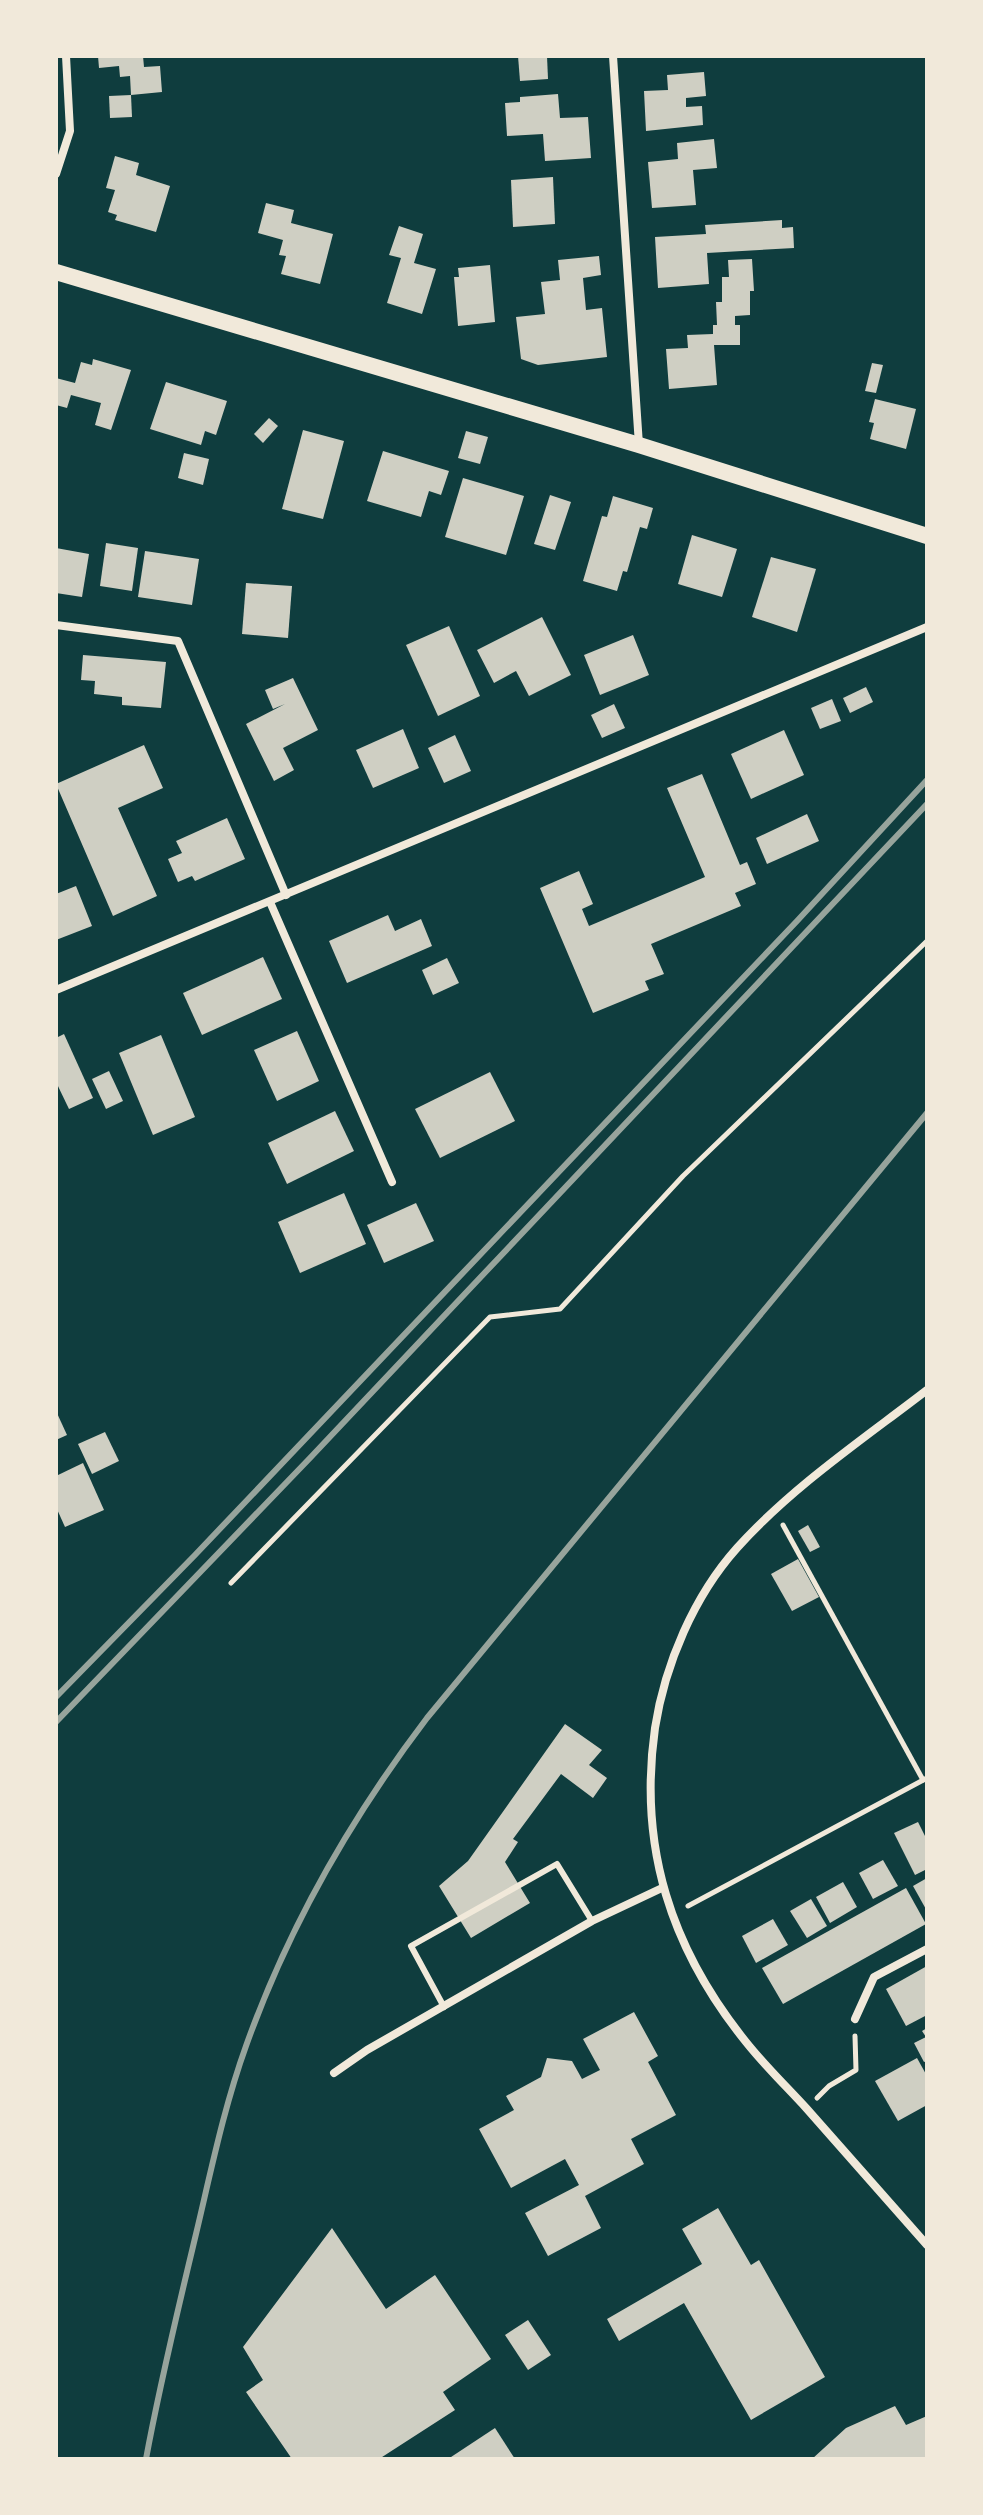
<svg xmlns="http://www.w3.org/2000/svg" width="983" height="2515" font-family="Barlow,sans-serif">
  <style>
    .building { fill: #cfcfc3 }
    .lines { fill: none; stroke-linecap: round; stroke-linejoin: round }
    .path { stroke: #f1e9da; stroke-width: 5 }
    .service { stroke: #f1e9da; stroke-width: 6 }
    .minor { stroke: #f1e9da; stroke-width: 8 }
    .secondary { stroke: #f1e9da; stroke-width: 16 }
    .rail { stroke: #97a49c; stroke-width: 6 }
  </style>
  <rect width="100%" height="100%" fill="#0f3d3e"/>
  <g class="building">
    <polygon points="98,56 143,56 144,67 160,66 162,92 131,95 130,76 120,77 119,66 99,68"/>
    <polygon points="518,56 547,56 548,79 520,81"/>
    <polygon points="704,72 706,96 686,98 686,107 702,106 703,125 646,131 644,91 668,90 667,75"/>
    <polygon points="558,94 560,118 588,117 591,158 545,161 543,134 507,136 505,103 520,102 520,97"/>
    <polygon points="131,95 132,117 110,118 109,96"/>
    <polygon points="714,139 717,168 693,170 696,205 652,208 648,162 678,159 677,143"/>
    <polygon points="115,156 139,163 136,175 170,186 156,232 115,220 117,215 108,212 115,190 106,188"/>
    <polygon points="553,177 555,224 513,227 511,180"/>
    <polygon points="266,203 294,210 291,223 333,234 320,284 281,274 286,256 279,255 283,240 258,233"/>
    <polygon points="782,220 782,228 793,227 794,248 707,253 709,284 658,288 655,237 706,234 705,225"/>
    <polygon points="399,226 423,234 414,263 436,269 422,314 387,303 401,258 389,255"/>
    <polygon points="599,256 601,275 583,278 586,310 602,308 607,357 538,365 521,359 516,317 545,314 541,282 560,280 558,260"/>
    <polygon points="752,259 754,291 750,291 750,315 735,316 735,325 740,325 740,345 714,345 717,385 669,389 666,349 688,348 687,335 713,334 713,325 717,325 716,302 722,302 722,277 729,277 728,260"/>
    <polygon points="490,265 495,322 458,326 454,277 459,277 458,268"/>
    <polygon points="93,359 131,370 111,430 95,425 101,403 71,395 67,408 56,405 56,378 75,383 81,362 92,365"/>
    <polygon points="872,363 883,365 876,393 865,391"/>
    <polygon points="166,382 227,401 216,435 205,431 201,445 150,429"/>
    <polygon points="875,399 916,409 906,449 870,439 874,423 869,422"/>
    <polygon points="269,418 278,426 263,443 254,434"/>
    <polygon points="303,430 344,441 323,519 282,509"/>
    <polygon points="466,431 488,437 480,464 458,458"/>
    <polygon points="383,451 449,471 441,495 429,491 421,517 367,501"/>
    <polygon points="184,453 209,459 203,485 178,478"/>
    <polygon points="463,478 524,496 506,555 445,537"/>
    <polygon points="550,495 571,502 555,550 534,544"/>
    <polygon points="613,496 653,508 647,529 640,527 627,572 623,571 617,591 583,581 602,516 607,517"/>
    <polygon points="692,535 737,549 722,597 678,584"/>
    <polygon points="106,543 138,548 132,591 100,586"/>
    <polygon points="56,548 89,554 82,597 56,593"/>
    <polygon points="145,551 199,559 192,605 138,597"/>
    <polygon points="771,557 816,569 797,632 752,617"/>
    <polygon points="246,583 292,586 288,638 242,634"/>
    <polygon points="542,617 571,675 529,696 516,671 494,683 477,650"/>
    <polygon points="449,626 480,696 438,716 406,645"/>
    <polygon points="633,635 649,675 600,695 584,655"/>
    <polygon points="83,655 166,662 161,708 122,705 122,697 94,694 95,681 81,680"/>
    <polygon points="293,678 318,730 283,748 294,770 274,781 246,724 285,704 273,709 265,690"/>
    <polygon points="866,687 873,702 850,713 843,698"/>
    <polygon points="832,699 841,721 820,729 811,708"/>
    <polygon points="614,704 625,728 602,738 591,715"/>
    <polygon points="403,729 419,768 373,788 356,750"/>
    <polygon points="784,730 804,775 751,799 731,754"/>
    <polygon points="455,735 471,771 444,783 428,748"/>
    <polygon points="144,745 163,788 118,808 157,896 113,916 56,784"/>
    <polygon points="702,774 740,865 747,862 756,884 735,893 741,906 651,944 664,974 645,981 649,990 593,1013 540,888 579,871 593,904 582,909 589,926 705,877 667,788"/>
    <polygon points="807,814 819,841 767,864 756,838"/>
    <polygon points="227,818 245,859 195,881 192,876 178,882 168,859 182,853 176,841"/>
    <polygon points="76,886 92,926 56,940 56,894"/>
    <polygon points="388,915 395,931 421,919 432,946 347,983 329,941"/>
    <polygon points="263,957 282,999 202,1035 183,993"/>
    <polygon points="447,958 459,983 433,995 422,970"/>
    <polygon points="297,1031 319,1081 277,1101 254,1050"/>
    <polygon points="64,1034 93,1098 69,1109 56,1082 56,1038"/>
    <polygon points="161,1035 195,1117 153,1135 119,1053"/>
    <polygon points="109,1071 123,1101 106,1109 92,1079"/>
    <polygon points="490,1072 515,1121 440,1158 415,1109"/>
    <polygon points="335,1111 354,1151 287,1184 268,1143"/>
    <polygon points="344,1193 366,1244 300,1273 278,1222"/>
    <polygon points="416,1203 434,1241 384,1263 367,1225"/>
    <polygon points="56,1411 67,1435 56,1440"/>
    <polygon points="105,1432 119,1461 92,1474 78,1444"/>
    <polygon points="83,1463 104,1510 65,1527 56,1507 56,1476"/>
    <polygon points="808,1525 820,1547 810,1552 798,1531"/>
    <polygon points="798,1559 819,1597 792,1611 771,1574"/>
    <polygon points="565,1724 602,1750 589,1765 607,1778 593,1798 561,1774 513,1839 518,1842 505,1862 530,1903 471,1938 439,1886 468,1861"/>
    <polygon points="918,1822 927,1840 927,1869 915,1875 894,1833"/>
    <polygon points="883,1860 898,1886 873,1899 859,1873"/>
    <polygon points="927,1878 927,1911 913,1886"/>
    <polygon points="843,1882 857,1907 830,1923 816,1897"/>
    <polygon points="906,1888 926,1924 783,2004 762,1968"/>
    <polygon points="811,1899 827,1926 807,1938 790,1911"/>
    <polygon points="773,1919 788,1945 756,1963 742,1936"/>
    <polygon points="927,1966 927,2015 906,2026 886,1989"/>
    <polygon points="634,2012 658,2056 648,2062 676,2115 631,2139 644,2164 585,2196 601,2228 548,2256 525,2213 579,2185 565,2159 511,2188 479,2129 514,2110 506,2096 541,2077 547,2058 572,2061 582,2079 600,2070 583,2039"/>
    <polygon points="927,2028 927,2061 924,2062 914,2043 926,2037 922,2031"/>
    <polygon points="917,2058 927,2076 927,2105 898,2121 875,2081"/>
    <polygon points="718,2208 751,2265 759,2260 825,2377 751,2420 684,2303 619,2341 607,2319 702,2264 682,2229"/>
    <polygon points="332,2228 386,2309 435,2275 491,2359 443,2392 455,2410 379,2459 292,2459 246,2392 263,2380 243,2347"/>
    <polygon points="528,2320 551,2355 528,2370 505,2335"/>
    <polygon points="895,2406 906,2425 927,2416 927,2459 812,2459 846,2428"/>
    <polygon points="495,2428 515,2459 448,2459"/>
  </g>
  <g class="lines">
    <g class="path">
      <polyline points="783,1525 923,1780"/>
      <polyline points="231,1583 490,1317 560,1309 683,1176 927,941"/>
      <polyline points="688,1906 927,1778"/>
      <polyline points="817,2098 829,2086 856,2070 855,2036"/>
    </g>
    <polyline class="service" points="444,2007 411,1946 557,1864 592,1921"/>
    <g class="minor">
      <polyline points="613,56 639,445"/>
      <polyline points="56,174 70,131 66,56"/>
      <polyline points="56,625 178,641 286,895"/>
      <polyline points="270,902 392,1182"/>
      <polyline points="56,990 927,627"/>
      <path d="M 927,1390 C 862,1440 792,1487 737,1548 C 694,1596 665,1664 655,1728 C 638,1847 671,1949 746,2042 C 765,2066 787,2087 807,2109 C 847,2154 887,2200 927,2245"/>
      <polyline points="855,2019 874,1977 927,1949"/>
      <polyline points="334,2073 367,2050 592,1921 662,1888"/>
    </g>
    <polyline class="secondary" points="56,272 639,445 927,536"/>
    <g class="rail">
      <polyline points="56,1697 195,1555 797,921 927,780"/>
      <polyline points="56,1722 310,1458 927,804"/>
      <path d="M 146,2459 C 160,2383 178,2309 196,2234 C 211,2171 224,2107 246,2046 C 288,1928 351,1818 427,1718 L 927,1113"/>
    </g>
  </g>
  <rect width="983" height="2515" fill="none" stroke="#f1e9da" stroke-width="116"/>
</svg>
